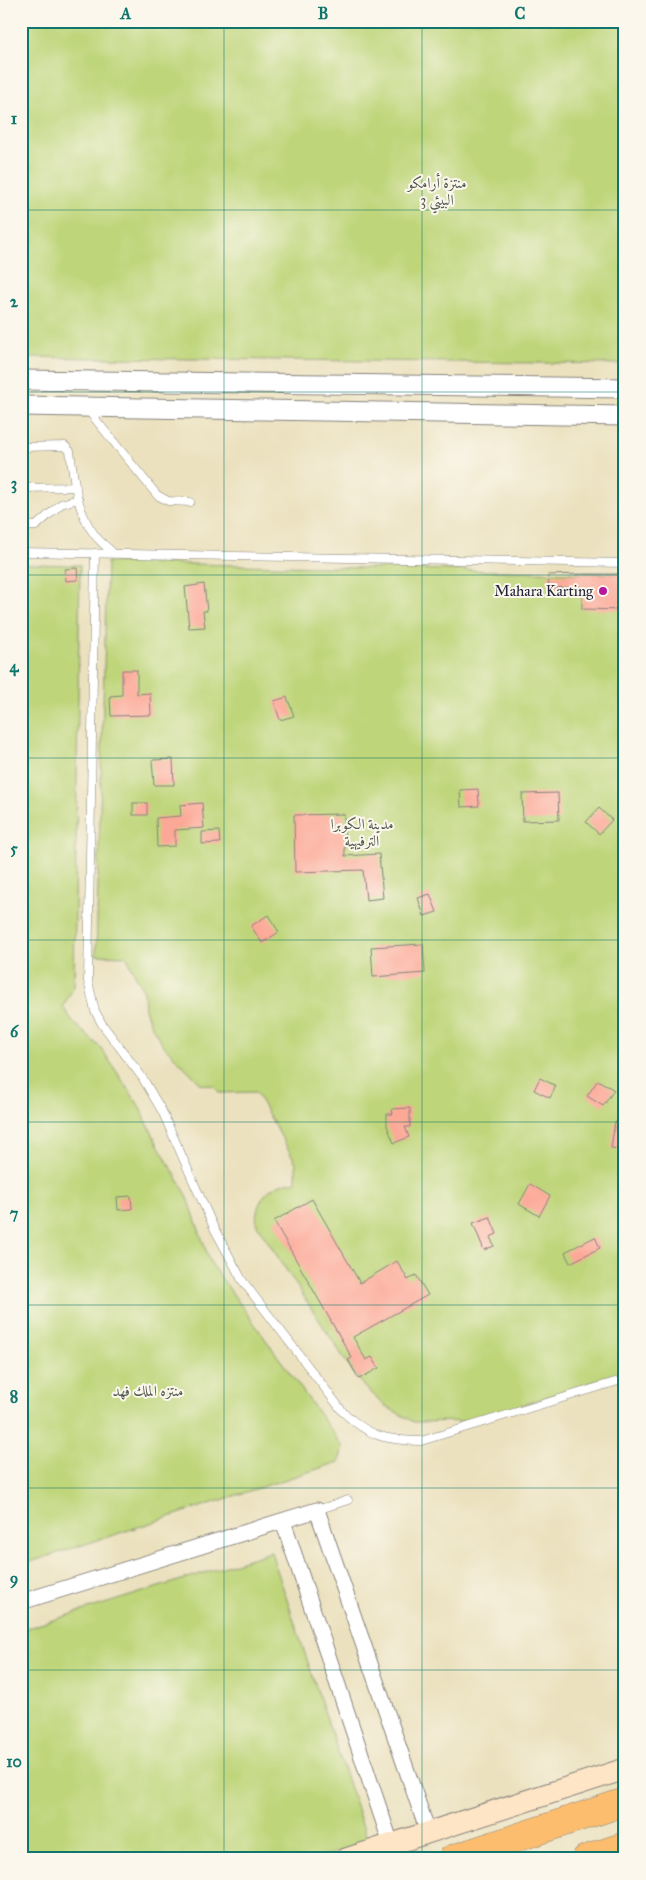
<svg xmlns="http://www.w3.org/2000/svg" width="646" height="1880" font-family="'IM FELL Great Primer',Amiri,serif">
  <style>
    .green { fill: #bed579; stroke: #707c5a }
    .building { fill: #fca897 }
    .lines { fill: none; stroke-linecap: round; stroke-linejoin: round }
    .service-casing { stroke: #86827c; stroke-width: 9 }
    .minor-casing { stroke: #86827c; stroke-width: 17 }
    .tertiary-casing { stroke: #86827c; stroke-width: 21 }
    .secondary-casing { stroke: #86827c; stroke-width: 23 }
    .motorway-casing { stroke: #86827c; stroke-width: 29 }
    .service { stroke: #fff; stroke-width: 8 }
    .minor { stroke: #fff; stroke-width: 15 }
    .tertiary { stroke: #fff; stroke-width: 19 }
    .secondary { stroke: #fee5c5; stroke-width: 21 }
    .motorway { stroke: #fcbd6e; stroke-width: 28 }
    .grid { fill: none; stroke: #0f766e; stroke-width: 1; stroke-opacity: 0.55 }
    .poi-dot { fill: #b5179e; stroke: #fbf7ec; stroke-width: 2 }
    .labels { text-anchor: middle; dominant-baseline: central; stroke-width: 4; stroke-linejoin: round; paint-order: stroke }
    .park-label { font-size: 15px; fill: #51584e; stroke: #fbf7ec }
    .poi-label { font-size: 15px; fill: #22223b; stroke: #fbf7ec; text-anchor: end }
    .neatline { fill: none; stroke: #0f766e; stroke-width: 2 }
    .grid-label { font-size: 16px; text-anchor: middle; font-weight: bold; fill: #0f766e }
  </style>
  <rect width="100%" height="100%" fill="#fbf7ec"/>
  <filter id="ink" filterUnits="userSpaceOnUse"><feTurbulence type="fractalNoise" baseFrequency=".02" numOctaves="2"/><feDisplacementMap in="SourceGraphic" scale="10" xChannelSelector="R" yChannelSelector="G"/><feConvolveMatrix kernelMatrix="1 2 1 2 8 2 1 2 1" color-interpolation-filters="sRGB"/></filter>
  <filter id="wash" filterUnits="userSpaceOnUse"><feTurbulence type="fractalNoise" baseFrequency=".0096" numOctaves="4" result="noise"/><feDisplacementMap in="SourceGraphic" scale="20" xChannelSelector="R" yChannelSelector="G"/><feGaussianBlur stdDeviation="1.12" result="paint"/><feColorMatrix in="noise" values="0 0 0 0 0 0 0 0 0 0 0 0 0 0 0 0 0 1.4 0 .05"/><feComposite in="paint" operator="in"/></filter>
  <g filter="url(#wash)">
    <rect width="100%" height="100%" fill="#ebe1be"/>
    <g class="green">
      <polygon points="21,21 625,21 625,364 21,357"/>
      <path d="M 107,562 L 625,574 L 625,1372 L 472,1421 L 414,1422 L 387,1407 L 367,1389 L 355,1375 L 257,1225 C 254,1210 262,1193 276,1186 C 281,1183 290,1183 296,1181 L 296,1163 L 256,1092 L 219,1093 L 214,1086 L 201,1084 L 163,1045 L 150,1023 L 145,1009 L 144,992 L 126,956 L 96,955 Z"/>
      <polygon points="21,564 80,565 74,986 63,1007 74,1023 101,1048 138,1104 157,1143 187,1195 210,1262 343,1447 339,1462 21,1565"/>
      <polygon points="271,1552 368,1842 316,1859 21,1859 21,1630"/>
    </g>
    <g id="blocks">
      <g class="building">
        <polygon points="77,568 78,580 66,581 65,569"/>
        <polygon points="582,574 625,574 625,610 582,609 582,587 549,588 548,575"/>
        <polygon points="204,584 207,611 203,611 205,627 189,628 185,587"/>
        <polygon points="122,670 137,670 137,694 150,693 151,715 111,716 110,696 122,695"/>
        <polygon points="287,697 294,716 280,720 274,701"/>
        <polygon points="173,759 174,785 154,785 152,760"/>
        <polygon points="478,789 479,806 461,807 460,790"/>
        <polygon points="558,793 559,820 523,821 522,794"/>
        <rect x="133" y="803" width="14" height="12"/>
        <polygon points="202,803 204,828 175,830 175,846 157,847 156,818 181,816 180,805"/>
        <polygon points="599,808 612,820 599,834 586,822"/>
        <polygon points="344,814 345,856 379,854 383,898 366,900 363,870 295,872 294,815"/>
        <polygon points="219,831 220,843 202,844 202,832"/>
        <polygon points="430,894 437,912 424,916 418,898"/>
        <polygon points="268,915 279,932 262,943 251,926"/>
        <polygon points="423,944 425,973 373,977 371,947"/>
        <polygon points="540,1078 556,1086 550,1098 534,1090"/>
        <polygon points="598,1080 614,1090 603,1106 587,1096"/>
        <polygon points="410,1108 410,1127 405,1127 409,1137 394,1143 387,1126 387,1114 393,1114 392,1109"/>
        <polygon points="615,1122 625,1123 625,1150 611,1148"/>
        <polygon points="530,1184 550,1196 539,1216 519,1204"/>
        <polygon points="131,1196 132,1209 118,1210 117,1197"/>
        <polygon points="312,1199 360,1283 397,1261 408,1280 416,1275 428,1295 353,1337 366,1360 372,1357 379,1368 359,1379 348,1360 352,1358 274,1221"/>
        <polygon points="490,1217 497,1234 490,1237 494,1246 484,1250 473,1223"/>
        <polygon points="595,1237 600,1248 570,1263 565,1252"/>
      </g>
    </g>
  </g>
  <g filter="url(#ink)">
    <use href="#blocks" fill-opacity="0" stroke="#86827c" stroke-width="1"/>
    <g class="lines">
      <defs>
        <g id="service">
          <polyline points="87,409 157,495 168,501 190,502"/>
          <path d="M 21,447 L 65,446 L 70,451 C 74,479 76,510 94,534 C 99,541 107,547 113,553"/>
          <polyline points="21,488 76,487"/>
          <polyline points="21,526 36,526 61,504 78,499"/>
          <polyline points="21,552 625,563"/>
          <path d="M 95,553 L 88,981 L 95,1011 L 102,1024 L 142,1077 L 162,1111 L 214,1228 L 242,1280 L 343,1412 C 370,1437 385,1440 421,1441 L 625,1379"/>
          <polyline points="317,1510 348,1500"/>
        </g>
        <g id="minor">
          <polyline points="283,1521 391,1844"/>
          <polyline points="21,1602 317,1510 428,1832"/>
        </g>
        <g id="tertiary">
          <polyline points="21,380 625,388"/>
          <polyline points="21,406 625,416"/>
        </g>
        <polyline id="secondary" points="346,1859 625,1769"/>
        <g id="motorway">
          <polyline points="452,1859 625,1802"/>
          <polyline points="586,1859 625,1846"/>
        </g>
      </defs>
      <use href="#service" class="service-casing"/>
      <use href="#minor" class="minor-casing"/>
      <use href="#tertiary" class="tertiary-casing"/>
      <use href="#secondary" class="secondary-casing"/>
      <use href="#motorway" class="motorway-casing"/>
      <use href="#service" class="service"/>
      <use href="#minor" class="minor"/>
      <use href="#tertiary" class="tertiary"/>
      <use href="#secondary" class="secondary"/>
      <use href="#motorway" class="motorway"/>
    </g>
  </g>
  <path class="grid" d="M 224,21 L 224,1859M 422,21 L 422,1859M 21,210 L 625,210M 21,392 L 625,392M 21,575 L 625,575M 21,758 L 625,758M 21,940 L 625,940M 21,1122 L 625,1122M 21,1305 L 625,1305M 21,1488 L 625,1488M 21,1670 L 625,1670"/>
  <circle class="poi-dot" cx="603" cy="591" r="5"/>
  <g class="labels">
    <g class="park-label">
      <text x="437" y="183">منتزة أرامكو<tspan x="437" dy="17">البيئي 3</tspan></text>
      <text x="362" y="824">مدينة الكوبرا<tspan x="362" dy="17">الترفيهية</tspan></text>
      <text x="148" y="1391">منتزه الملك فهد</text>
    </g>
    <g class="poi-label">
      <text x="593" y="591">Mahara Karting</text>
    </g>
  </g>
  <rect width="646" height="1880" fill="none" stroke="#fbf7ec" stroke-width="55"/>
  <rect x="28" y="28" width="590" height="1824" class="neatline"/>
  <g class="grid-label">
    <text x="126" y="19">A</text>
    <text x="323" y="19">B</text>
    <text x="520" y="19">C</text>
    <text x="14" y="124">1</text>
    <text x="14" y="307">2</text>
    <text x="14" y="489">3</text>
    <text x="14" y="672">4</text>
    <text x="14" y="854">5</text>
    <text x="14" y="1037">6</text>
    <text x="14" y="1219">7</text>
    <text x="14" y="1402">8</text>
    <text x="14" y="1584">9</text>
    <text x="14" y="1767">10</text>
  </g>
</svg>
